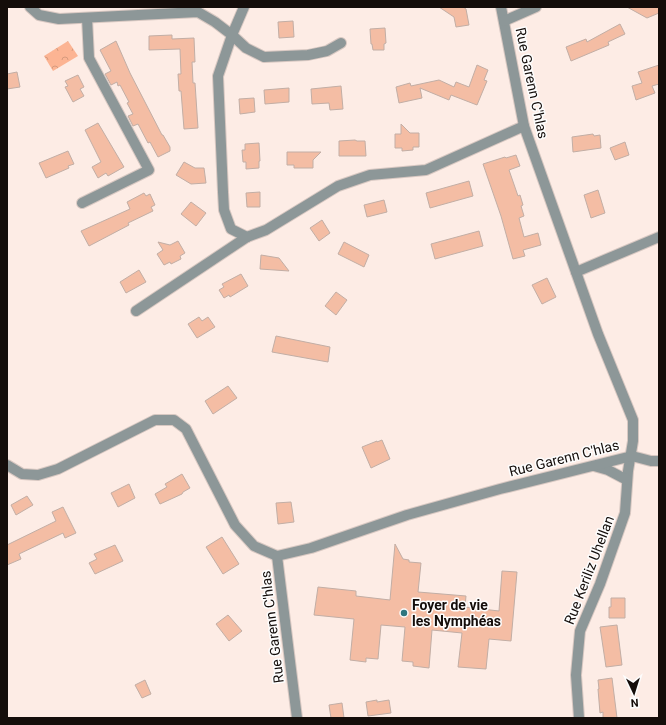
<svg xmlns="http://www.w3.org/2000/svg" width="666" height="725" font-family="Roboto,sans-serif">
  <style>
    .park { fill: url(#park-crowns) }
    .building { fill: #f4bda4; stroke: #c2aea5 }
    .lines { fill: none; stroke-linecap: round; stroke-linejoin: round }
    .street-casing { stroke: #d8c8c2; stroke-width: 12 }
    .street { stroke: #8d9798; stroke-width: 10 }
    .poi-dot { fill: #2e767f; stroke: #fdfdfd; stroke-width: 1.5 }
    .labels { text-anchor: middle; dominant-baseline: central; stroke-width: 3; stroke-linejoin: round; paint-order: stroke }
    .street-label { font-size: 14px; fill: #140d0a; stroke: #fdfdfd }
    .poi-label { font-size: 14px; font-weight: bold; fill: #140d0a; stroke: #fdfdfd; text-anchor: start }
  </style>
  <defs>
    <pattern id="park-crowns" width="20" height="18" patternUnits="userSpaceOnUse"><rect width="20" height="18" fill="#fcb493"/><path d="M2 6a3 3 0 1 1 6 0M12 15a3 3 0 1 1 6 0" fill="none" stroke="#d79a7d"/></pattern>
  </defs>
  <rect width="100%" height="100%" fill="#fdece5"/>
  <polygon class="park" points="68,41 78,56 53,71 44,56"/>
  <g class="building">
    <polygon points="439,7 463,7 466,9 469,25 456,27 454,17"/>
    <polygon points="627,7 659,7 659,13 647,18"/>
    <polygon points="293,21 294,37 279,38 278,22"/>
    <polygon points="620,24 625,34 608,42 609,45 571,61 566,47 586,39 587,42"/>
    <polygon points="385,28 386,43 384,44 384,50 373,50 372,44 371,44 370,29"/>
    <polygon points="172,35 172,39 194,38 195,62 192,62 193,83 195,83 198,128 184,129 181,91 179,91 178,74 181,74 180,49 149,50 149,36"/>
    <polygon points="116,41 130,73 162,135 163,135 170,147 170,151 158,157 150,142 148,143 138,124 133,126 128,116 133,114 127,103 129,102 120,85 118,86 117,82 111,85 105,74 111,71 100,50"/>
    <polygon points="477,65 488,70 484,80 487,81 477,105 451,95 449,100 420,88 422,98 399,103 396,87 410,83 411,86 439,80 454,87 456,82 469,87"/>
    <polygon points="659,65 659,84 652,86 655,93 636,100 632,86 642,83 638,72"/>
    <polygon points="17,72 20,87 7,89 7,74"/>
    <polygon points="78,75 84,87 80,89 84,96 73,102 65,87 68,86 65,81"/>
    <polygon points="341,86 343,109 330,110 329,103 312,104 311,89"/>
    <polygon points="289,88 289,102 265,104 264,90"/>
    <polygon points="254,98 255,112 240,114 239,99"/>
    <polygon points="98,123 124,167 108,176 106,173 98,178 92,167 101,162 85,130"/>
    <polygon points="401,124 410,133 419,133 419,147 413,147 413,150 402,151 402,148 395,148 395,134 401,134"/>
    <polygon points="593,134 594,136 600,135 601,148 573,152 572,137"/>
    <polygon points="355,140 357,141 365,141 366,156 339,156 339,141"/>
    <polygon points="625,142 629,155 615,160 610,148"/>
    <polygon points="259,143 260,161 259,161 259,168 246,169 246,162 243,162 242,150 245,150 245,144"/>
    <polygon points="68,151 74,164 68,166 69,168 46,178 39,163"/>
    <polygon points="287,152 321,152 313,160 313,168 294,168 294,165 287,165"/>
    <polygon points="516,155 520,166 509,170 518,196 520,195 523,205 521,206 524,216 519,218 524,237 538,233 541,245 523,250 525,256 513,259 501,216 483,164 505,157 506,158"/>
    <polygon points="184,162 195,168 204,168 206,183 191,184 176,175"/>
    <polygon points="469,181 473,196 430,208 426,193"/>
    <polygon points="598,190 605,213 591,218 584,195"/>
    <polygon points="260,192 260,207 247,207 246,193"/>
    <polygon points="144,193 146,196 150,194 155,205 151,207 153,211 128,223 129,225 89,246 81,231 130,209 127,202"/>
    <polygon points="384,200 387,212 367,217 364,205"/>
    <polygon points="191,202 206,213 196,226 181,214"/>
    <polygon points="322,220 330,233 319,241 310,228"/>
    <polygon points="479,231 483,246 435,259 431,244"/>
    <polygon points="178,241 185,253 180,256 181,259 171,264 170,262 164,265 157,254 163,250 158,242 170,245"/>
    <polygon points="344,242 369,255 364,267 338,254"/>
    <polygon points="261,255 279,258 289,271 260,269"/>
    <polygon points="139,270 146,282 126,293 120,282"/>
    <polygon points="241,274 248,286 230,297 229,295 224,298 219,290 224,287 222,284"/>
    <polygon points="547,278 556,297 542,304 532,285"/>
    <polygon points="336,292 347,300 336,315 325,306"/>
    <polygon points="199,317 202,321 208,317 215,327 197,338 188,324"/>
    <polygon points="276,336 330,347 328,362 272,352"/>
    <polygon points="228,386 237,398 213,414 205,401"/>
    <polygon points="382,440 390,459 371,468 362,447 377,441 377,442"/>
    <polygon points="182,474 190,488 183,492 182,494 160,504 155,494 167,487 165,484"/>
    <polygon points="129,484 135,498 118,507 111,493"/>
    <polygon points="27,496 33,505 16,515 11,505"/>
    <polygon points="291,502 294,522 278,524 276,503"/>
    <polygon points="63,507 76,533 65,538 63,533 19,554 21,559 7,565 7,545 56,521 52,512"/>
    <polygon points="222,537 239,564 223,574 206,547"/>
    <polygon points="395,544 403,559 409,560 409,562 421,563 418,592 466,596 465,607 499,611 502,571 517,572 511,641 489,639 486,669 458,667 462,633 432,630 429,668 413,666 413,662 402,661 405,627 381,625 378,659 366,658 366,662 350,660 354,619 314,615 318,587 356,591 356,596 390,600"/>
    <polygon points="115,545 123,561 95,574 89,563 97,559 94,554"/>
    <polygon points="611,598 625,598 625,618 609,618 609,607 611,607"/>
    <polygon points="228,615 242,631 229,641 216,624"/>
    <polygon points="617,625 622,665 606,667 600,627"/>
    <polygon points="612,678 617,718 603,718 603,712 600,713 598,689 599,689 598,680"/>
    <polygon points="145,680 151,694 142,698 135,685"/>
    <polygon points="377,700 377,702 389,700 391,713 368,716 366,702"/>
    <polygon points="342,703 344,718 331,718 329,705"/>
  </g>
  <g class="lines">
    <defs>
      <g id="street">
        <polyline points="30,7 39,15 59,19 198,12 215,22 232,35 218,76 223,192 224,210 231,229 247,237 266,230 338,186 370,175 426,170 524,126"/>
        <polyline points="244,7 232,35 246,48 264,57 308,55 327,51 341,43"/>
        <polyline points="501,7 524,126 598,334 633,420 633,441 628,471 625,513 600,584 580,631 576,675 579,718"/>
        <polyline points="504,21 536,7"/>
        <polyline points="82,203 149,170 89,58 87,18"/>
        <polyline points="576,272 659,237"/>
        <polyline points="136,311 247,237"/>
        <polyline points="7,465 22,474 38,475 58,469 155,420 174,420 186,429 235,525 254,546 277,556"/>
        <polyline points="594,466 608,470 627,480"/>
        <polyline points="297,718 277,556 311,548 407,515 500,489 632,456 651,461 659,461"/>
      </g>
    </defs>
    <use href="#street" class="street-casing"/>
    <use href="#street" class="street"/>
  </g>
  <circle class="poi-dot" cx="404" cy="613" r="4"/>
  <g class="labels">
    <g class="street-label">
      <text transform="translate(532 83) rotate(78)">Rue Garenn C'hlas</text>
      <text transform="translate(564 458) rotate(-14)">Rue Garenn C'hlas</text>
      <text transform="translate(589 570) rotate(-69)">Rue Keriliz Uhellan</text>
      <text transform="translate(272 627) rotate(-97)">Rue Garenn C'hlas</text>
    </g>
    <g class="poi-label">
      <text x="412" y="605">Foyer de vie<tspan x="412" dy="16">les Nymphéas</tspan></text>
    </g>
  </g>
  <rect width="666" height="725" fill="none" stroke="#140d0a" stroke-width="16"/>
  <g transform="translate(634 693) rotate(176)" stroke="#fdfdfd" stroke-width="3" paint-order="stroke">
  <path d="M0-3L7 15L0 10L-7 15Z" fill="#140d0a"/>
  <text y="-6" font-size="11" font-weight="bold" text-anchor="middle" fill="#140d0a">N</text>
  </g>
</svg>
